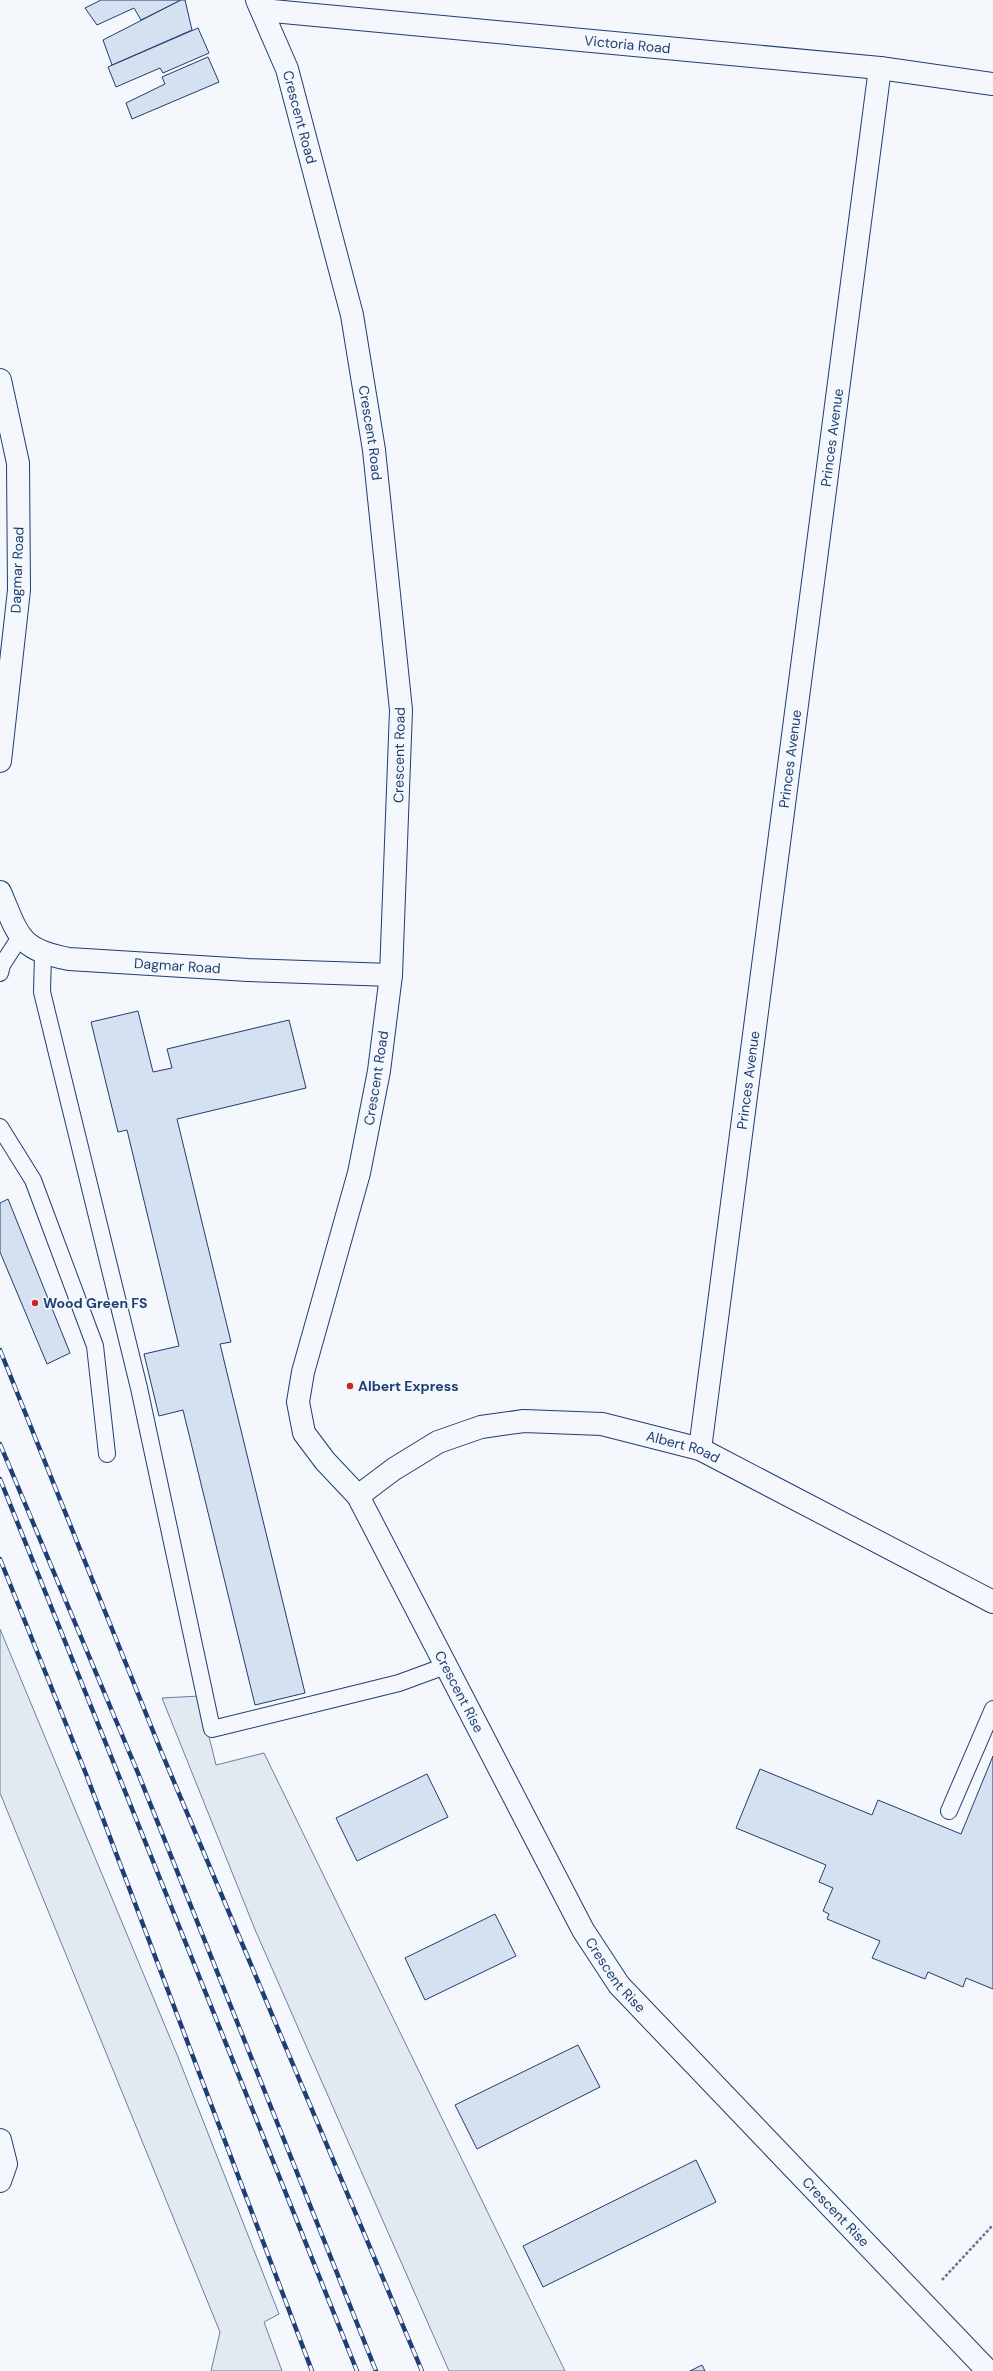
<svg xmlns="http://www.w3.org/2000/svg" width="993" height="2371" font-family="'DM Sans',sans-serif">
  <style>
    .green { fill: #e3e9f0; stroke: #687fa3 }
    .building { fill: #d5e0f0; stroke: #1d3f73 }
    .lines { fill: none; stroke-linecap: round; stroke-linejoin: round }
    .service-casing { stroke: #1d3f73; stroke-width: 18 }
    .minor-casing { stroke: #1d3f73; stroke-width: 24 }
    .path { stroke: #5e769c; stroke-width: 2.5; stroke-dasharray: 3 2; stroke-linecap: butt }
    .service { stroke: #f4f7fb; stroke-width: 16 }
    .minor { stroke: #f4f7fb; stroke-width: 22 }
    .rail-casing { stroke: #1d3f73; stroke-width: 4.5 }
    .rail { stroke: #f4f7fb; stroke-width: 3; stroke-dasharray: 9; stroke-linecap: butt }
    .poi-dot { fill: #c62828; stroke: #f4f7fb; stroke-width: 1.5 }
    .labels { text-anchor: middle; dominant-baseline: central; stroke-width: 3; stroke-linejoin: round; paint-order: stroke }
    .street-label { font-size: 14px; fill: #1d3f73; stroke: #f4f7fb }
    .poi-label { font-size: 14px; font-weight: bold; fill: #1d3f73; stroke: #f4f7fb; text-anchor: start }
  </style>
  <rect width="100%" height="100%" fill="#f4f7fb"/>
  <g class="green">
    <polygon points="0,1629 178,2057 279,2314 264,2322 282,2371 211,2371 220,2332 0,1793"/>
    <polygon points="199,1696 216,1765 264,1753 565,2371 449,2371 256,1932 162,1698"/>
  </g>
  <g class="building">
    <polygon points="101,0 181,0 141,20 134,8 97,25 85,8"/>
    <polygon points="181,0 185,0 192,30 112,65 103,40"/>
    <polygon points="198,28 209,53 163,73 160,68 116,87 108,67"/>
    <polygon points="208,57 219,82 132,119 126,103 165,84 162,77"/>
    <polygon points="138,1011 153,1072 172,1068 167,1049 289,1020 306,1088 177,1119 231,1342 220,1344 305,1693 255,1705 183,1410 159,1416 144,1354 179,1346 127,1130 118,1132 91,1022"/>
    <polygon points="8,1199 70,1353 47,1364 0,1252 0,1203"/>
    <polygon points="993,1756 993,1989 966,1978 963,1987 928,1972 925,1979 872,1958 880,1941 827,1919 829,1914 823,1911 833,1888 819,1882 826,1865 736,1828 760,1769 872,1815 878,1800 961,1834"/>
    <polygon points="427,1774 448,1817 357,1861 336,1818"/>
    <polygon points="495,1914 516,1956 425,2000 405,1958"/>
    <polygon points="578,2045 600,2087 477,2149 455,2105"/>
    <polygon points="696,2160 716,2202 543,2287 523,2246"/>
    <polygon points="702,2365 705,2371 690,2371"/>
  </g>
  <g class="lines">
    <defs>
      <g id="service">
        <polyline points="43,954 42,992 139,1388 212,1729 399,1683 448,1665"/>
        <polyline points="0,973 2,965 20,937"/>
        <polyline points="0,1127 33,1180 95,1346 107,1454"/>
        <polyline points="949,1811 993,1709"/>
      </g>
      <g id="minor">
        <path id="s1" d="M 257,0 L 287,69 L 352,315 L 374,450 L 401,710 L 391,975 L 379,1071 L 359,1173 L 303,1372 L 298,1402 L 304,1433 L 325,1461 L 358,1496 L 583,1930 L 619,1985 L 988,2371"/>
        <path id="s2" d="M 262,10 L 880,68 L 993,84"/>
        <polyline points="0,380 18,463 19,590 0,761"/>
        <path id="s3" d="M 0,892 C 19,936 18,949 69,959 L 248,970 L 391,975"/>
        <path id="s4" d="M 700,1449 L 880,68"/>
        <path id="s5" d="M 358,1496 L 394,1469 L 438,1442 L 481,1427 L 524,1421 L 602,1424 L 700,1449 L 993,1602"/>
        <polyline points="0,2140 6,2164 0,2181"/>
      </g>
    </defs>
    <use href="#service" class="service-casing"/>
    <use href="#minor" class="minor-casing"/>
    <polyline class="path" points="942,2280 993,2225"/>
    <use href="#service" class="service"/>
    <use href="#minor" class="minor"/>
    <defs>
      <g id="rail">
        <polyline points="0,1350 161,1751 422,2371"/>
        <polyline points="0,1444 138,1773 376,2371"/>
        <polyline points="0,1479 357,2371"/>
        <polyline points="0,1559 86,1774 312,2371"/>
      </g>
    </defs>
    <use href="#rail" class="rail-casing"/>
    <use href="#rail" class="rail"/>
  </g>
  <g class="poi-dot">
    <circle cx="35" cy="1303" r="4"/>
    <circle cx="350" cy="1386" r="4"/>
  </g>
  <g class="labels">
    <g class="street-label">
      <text stroke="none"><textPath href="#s2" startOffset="367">Victoria Road</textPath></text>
      <text stroke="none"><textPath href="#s1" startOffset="125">Crescent Road</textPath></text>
      <text stroke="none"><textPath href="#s1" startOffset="449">Crescent Road</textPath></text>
      <text stroke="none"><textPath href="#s4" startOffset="1020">Princes Avenue</textPath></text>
      <text transform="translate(17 570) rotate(-88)">Dagmar Road</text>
      <text transform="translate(399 755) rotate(-89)">Crescent Road</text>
      <text stroke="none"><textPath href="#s4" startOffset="696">Princes Avenue</textPath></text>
      <text stroke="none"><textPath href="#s3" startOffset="212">Dagmar Road</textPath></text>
      <text transform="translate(376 1078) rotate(-81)">Crescent Road</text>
      <text stroke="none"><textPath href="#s4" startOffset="372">Princes Avenue</textPath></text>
      <text stroke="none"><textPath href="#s5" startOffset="348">Albert Road</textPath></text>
      <text stroke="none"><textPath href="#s1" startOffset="1766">Crescent Rise</textPath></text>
      <text stroke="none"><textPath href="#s1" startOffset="2090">Crescent Rise</textPath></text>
      <text stroke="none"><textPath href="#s1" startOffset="2414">Crescent Rise</textPath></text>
    </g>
    <g class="poi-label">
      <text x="43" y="1303">Wood Green FS</text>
      <text x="358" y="1386">Albert Express</text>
    </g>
  </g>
</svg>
